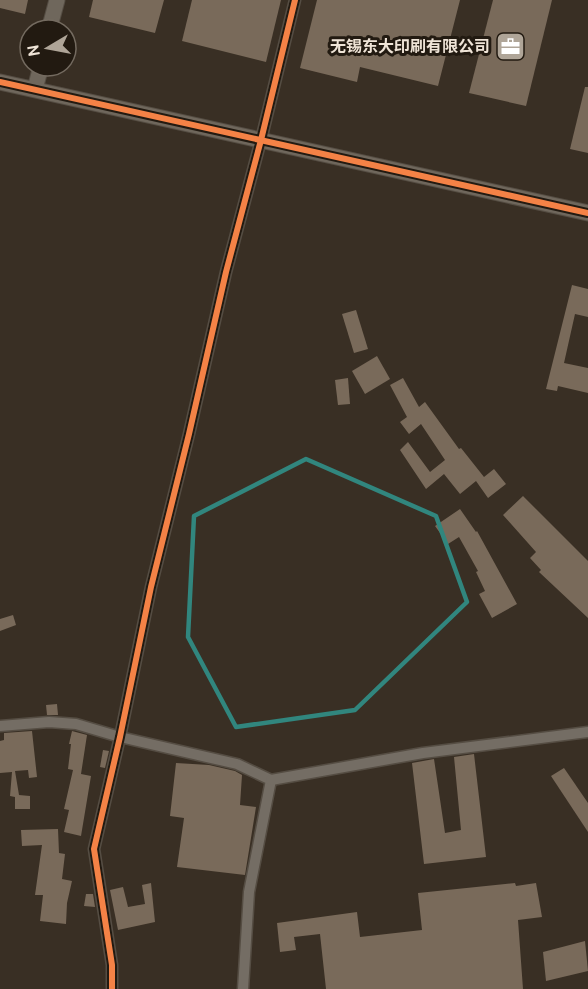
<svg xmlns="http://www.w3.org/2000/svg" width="588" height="989" font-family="Cabin,'Noto Sans SC',sans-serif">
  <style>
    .building { fill: #796a5a }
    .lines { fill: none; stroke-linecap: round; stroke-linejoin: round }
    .street-casing { stroke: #554d43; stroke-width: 13 }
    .secondary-casing { stroke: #554d43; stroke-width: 17 }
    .street { stroke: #746d64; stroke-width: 10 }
    .secondary { stroke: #6f675c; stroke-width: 15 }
    .cycleway-casing { stroke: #221a11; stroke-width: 10 }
    .cycleway { stroke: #f48246; stroke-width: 6 }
    .marked { fill: none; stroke: #31867e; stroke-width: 4.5; stroke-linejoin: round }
    .labels { text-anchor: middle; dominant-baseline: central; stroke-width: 6; stroke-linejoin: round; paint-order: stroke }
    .poi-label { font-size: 16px; font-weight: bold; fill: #efe4d7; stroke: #221a11; text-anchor: end }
  </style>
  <rect width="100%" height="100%" fill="#392f24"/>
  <g class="building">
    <polygon points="0,0 28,0 25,14 0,8"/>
    <polygon points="93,0 164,0 155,33 89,17"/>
    <polygon points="192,0 281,0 266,62 182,41"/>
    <polygon points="317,0 460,0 438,86 360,67 357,82 300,68"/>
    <polygon points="493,0 552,0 526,106 469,93"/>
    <polygon points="585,87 588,87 588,153 570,149"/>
    <polygon points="572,285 588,289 588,317 575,314 564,363 588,368 588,393 558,386 557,391 546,389"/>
    <polygon points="356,310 368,349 354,353 342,314"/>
    <polygon points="377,356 390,379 365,394 352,371"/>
    <polygon points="348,378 350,404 338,405 335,380"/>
    <polygon points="403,378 419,407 425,402 459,449 461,448 484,477 494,469 506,484 488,498 476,481 460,494 444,474 426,489 400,450 408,442 430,472 445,460 421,424 409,434 400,422 407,417 390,385"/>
    <polygon points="523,496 588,561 588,618 539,572 541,570 530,558 536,552 503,515"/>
    <polygon points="460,509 476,532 477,531 517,604 492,618 479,594 485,591 476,572 478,571 459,537 448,544 435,526"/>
    <polygon points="13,615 16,625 0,631 0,619"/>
    <polygon points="57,704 58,715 47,715 46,705"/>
    <polygon points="32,731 37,777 29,778 28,770 15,771 19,795 30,796 30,809 15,809 15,797 10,796 12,772 0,773 0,741 4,740 4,733"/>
    <polygon points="72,731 87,735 81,774 91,776 81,836 64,832 69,810 64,809 73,770 68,769 71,744 69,744"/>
    <polygon points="103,750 109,751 105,768 100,767"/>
    <polygon points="474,754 486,857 424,864 412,763 434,759 445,833 461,830 454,757"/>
    <polygon points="176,763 209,765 235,771 242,775 240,805 256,807 245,875 177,867 184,818 170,816"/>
    <polygon points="564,768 588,803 588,832 551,776"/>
    <polygon points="58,829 59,853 65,854 62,879 72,881 67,903 66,924 40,921 43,895 35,895 42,845 22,846 21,830"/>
    <polygon points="151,883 155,922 118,930 110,890 123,887 128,907 145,904 142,885"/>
    <polygon points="515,883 516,886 536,883 542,917 518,920 523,989 326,989 320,934 294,937 296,950 280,952 277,923 357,912 360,937 422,930 418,893"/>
    <polygon points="86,894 93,894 95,907 84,906"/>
    <polygon points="585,941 588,971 546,981 543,952"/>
  </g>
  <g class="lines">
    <defs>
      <g id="street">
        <polyline points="0,726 49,722 76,724 120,737 237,764 271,780 249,892 243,989"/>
        <polyline points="271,780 423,753 588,732"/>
        <polyline points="112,989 112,965 94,849 120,737 151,587 189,434 226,272 261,140 295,0"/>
      </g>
      <g id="secondary">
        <polyline points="49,30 57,0"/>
        <polyline points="0,82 588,213"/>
        <polyline points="35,89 41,66"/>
      </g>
    </defs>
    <use href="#street" class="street-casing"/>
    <use href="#secondary" class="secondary-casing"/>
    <use href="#street" class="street"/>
    <use href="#secondary" class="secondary"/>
    <defs>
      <g id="cycleway">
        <polyline points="0,82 588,213"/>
        <polyline points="112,989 112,965 94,849 120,737 151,587 189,434 226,272 261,140 295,0"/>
      </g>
    </defs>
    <use href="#cycleway" class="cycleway-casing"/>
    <use href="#cycleway" class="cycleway"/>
  </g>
  <path class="marked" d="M 306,459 L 436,516 L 467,602 L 355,710 L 236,727 L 188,637 L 194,516 Z"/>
  <defs>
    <symbol id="office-square" viewBox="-11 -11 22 22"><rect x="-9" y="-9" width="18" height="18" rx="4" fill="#afa598" stroke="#221a11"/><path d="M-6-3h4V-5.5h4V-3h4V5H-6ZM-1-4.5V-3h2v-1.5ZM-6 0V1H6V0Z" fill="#fff"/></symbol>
  </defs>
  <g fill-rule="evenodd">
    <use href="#office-square" x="494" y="30" width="33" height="33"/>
  </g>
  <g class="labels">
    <g class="poi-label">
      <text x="490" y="46">无锡东大印刷有限公司</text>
    </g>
  </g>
  <g transform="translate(48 48) rotate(260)"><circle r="28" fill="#221a11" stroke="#746b60" stroke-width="1.5"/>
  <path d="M0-4.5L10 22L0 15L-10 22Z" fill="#afa598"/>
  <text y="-9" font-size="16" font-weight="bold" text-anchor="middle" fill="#efe4d7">N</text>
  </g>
</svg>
